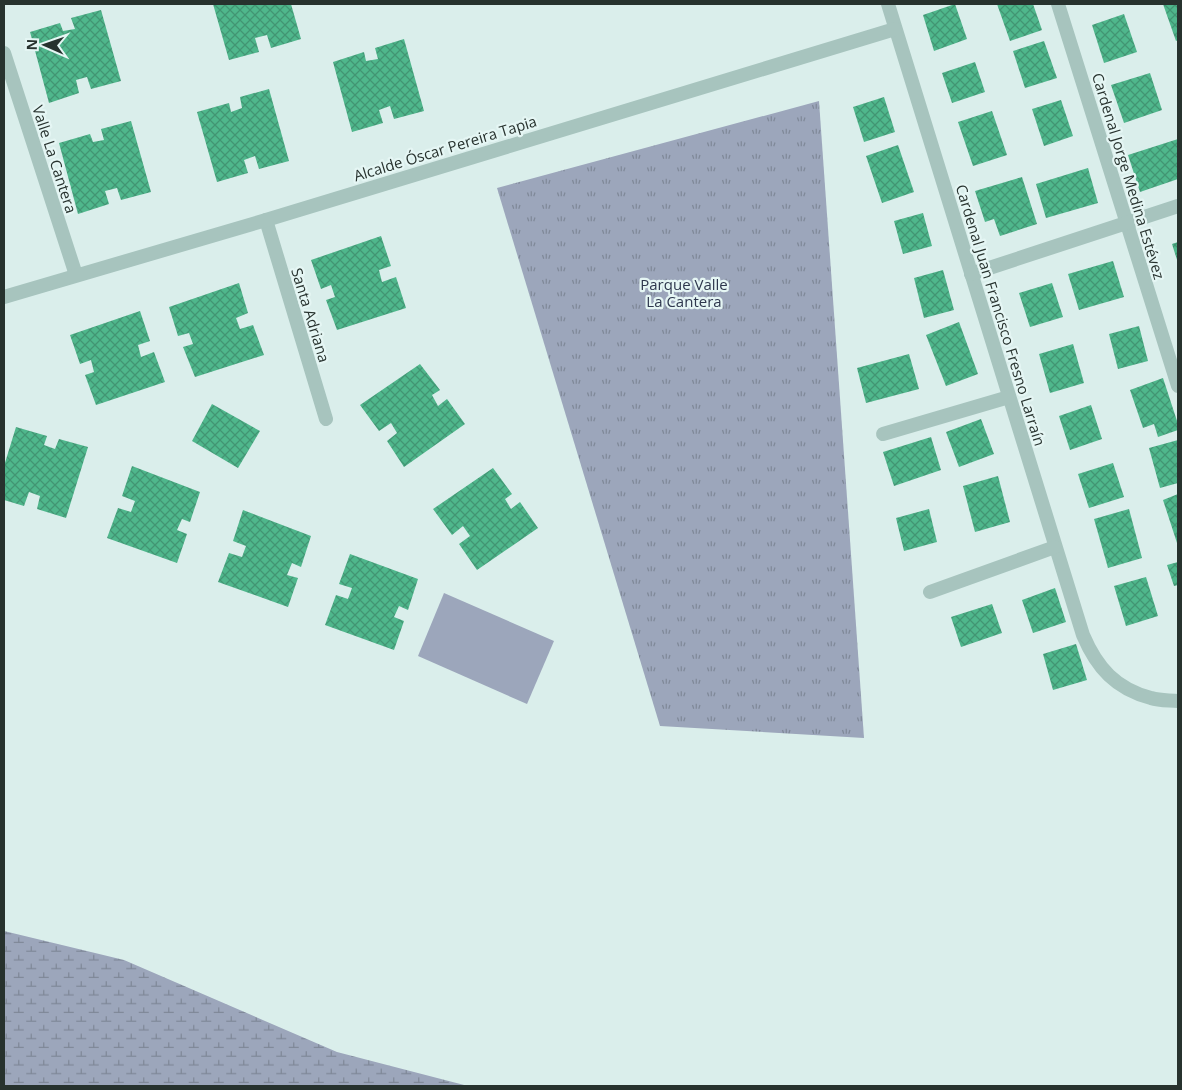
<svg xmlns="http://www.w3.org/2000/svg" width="1182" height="1090" font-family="'Open Sans',sans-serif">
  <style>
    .grass { fill: #9ca6bb }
    .wetland { fill: url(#wetland-marsh) }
    .park { fill: url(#park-tufts) }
    .building { fill: url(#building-cross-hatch) }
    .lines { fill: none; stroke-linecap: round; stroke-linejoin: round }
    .service { stroke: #a7c4be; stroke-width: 14 }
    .minor { stroke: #a7c4be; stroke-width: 14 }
    .labels { text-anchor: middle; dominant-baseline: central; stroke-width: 4.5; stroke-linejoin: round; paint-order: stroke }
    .street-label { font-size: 15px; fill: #27322e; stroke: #e5f6f4 }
    .park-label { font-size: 15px; fill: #2e374d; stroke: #e5f6f4 }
  </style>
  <defs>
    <pattern id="wetland-marsh" width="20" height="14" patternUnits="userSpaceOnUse" patternTransform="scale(1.25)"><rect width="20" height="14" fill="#9ca6bb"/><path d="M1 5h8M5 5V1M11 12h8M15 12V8" fill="none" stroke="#7f8898"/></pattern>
    <pattern id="park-tufts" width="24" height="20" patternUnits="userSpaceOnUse" patternTransform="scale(1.25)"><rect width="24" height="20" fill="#9ca6bb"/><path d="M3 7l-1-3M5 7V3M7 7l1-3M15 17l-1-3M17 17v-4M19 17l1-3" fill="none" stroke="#7f8898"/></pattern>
    <pattern id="building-cross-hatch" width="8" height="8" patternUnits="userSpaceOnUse" patternTransform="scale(1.25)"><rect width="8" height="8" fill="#4fb78c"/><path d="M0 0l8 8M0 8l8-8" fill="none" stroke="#429573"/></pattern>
  </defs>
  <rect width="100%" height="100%" fill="#daeeeb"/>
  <polygon class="grass" points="444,593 554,641 527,704 418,656"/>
  <polygon class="wetland" points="4,931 124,960 337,1052 468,1086 4,1086"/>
  <polygon class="park" points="819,101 864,738 660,726 497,188"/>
  <g class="building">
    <polygon points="213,4 291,4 301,39 271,48 267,35 255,38 259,52 229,60"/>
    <polygon points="955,4 967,39 934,51 923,15"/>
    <polygon points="997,4 1033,4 1042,30 1010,41"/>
    <polygon points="1163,4 1178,4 1178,40 1176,41"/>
    <polygon points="101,10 121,81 91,89 87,77 76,80 79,93 49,103 30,32 60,23 63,31 75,29 71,18"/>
    <polygon points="1124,14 1137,52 1104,63 1092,25"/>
    <polygon points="404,39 424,111 394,119 390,106 379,110 383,123 352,132 333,62 364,52 366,61 378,59 375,48"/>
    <polygon points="1044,41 1057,78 1025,88 1013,51"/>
    <polygon points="975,62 985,92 952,103 942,73"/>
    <polygon points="1150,73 1162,110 1124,123 1111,85"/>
    <polygon points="269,89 289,161 259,169 255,156 244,160 248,173 217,182 197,112 229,103 231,112 242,108 240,97"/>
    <polygon points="884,97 895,132 864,142 853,107"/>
    <polygon points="1061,100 1073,136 1044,146 1032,109"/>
    <polygon points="992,111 1007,155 973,166 958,122"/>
    <polygon points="131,121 151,192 121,200 117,188 105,191 109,204 78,214 59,143 90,134 93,142 104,140 101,129"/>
    <polygon points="1178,139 1178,179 1140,192 1128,155"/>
    <polygon points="898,145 914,192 882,203 866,156"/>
    <polygon points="1088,168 1098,203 1046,218 1036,184"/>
    <polygon points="1022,177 1037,224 1000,236 994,219 985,222 975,191"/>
    <polygon points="923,213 932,246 903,254 894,221"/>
    <polygon points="381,236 391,266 379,270 382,282 396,277 406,308 337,330 326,300 335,297 331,285 321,289 311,260"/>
    <polygon points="1178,242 1178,263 1172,244"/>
    <polygon points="1113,261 1124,297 1079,310 1068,274"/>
    <polygon points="943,270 954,310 924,318 914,278"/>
    <polygon points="239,283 248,313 236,318 240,329 253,325 264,355 195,377 183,347 193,344 189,333 178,336 169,307"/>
    <polygon points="1052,283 1063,317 1030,327 1019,293"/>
    <polygon points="140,311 150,341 138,345 141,357 154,352 165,382 96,405 85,375 94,372 91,360 80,364 70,335"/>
    <polygon points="959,322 978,374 946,386 926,335"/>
    <polygon points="1139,326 1148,361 1118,369 1109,334"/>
    <polygon points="1073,344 1084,383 1050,393 1039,354"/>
    <polygon points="909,354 919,389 866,403 857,368"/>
    <polygon points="420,364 440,390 432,395 438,406 447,399 465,424 404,467 387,441 397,433 391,423 379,431 360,405"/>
    <polygon points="1163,378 1178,424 1178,430 1158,437 1154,424 1143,428 1130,390"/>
    <polygon points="212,404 260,431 238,468 192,441"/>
    <polygon points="1091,405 1102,439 1070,450 1059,416"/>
    <polygon points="981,419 994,454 959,467 946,432"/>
    <polygon points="16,427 47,436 44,445 55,449 59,439 88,447 66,518 37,509 40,496 29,492 24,506 4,500 4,466"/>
    <polygon points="931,437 941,470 894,486 883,452"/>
    <polygon points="1178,440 1178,483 1160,488 1149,448"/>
    <polygon points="1113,463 1124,497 1089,508 1078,474"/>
    <polygon points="132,466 200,492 190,522 182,519 177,530 187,534 177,563 107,538 118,508 131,512 135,501 122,496"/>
    <polygon points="493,468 512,494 505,499 511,509 520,502 538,528 477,570 459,544 470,536 463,526 452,535 433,509"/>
    <polygon points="998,476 1010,522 975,532 963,486"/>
    <polygon points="1178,494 1178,546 1163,500"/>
    <polygon points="929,509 937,542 904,551 896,518"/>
    <polygon points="1129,509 1142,558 1108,568 1094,519"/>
    <polygon points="243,510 311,536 301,567 292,563 287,575 298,578 288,607 218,582 229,553 242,557 246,546 233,541"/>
    <polygon points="350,554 418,579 408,610 399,606 394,617 404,621 394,650 325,625 336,595 348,599 352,588 339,584"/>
    <polygon points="1178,562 1178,585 1174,586 1167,565"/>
    <polygon points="1146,577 1158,616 1126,626 1114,586"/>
    <polygon points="1055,588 1066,622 1033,633 1022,600"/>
    <polygon points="992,604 1002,633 961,647 951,617"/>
    <polygon points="1076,644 1087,680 1053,690 1043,654"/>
  </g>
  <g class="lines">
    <g class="service">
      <polyline points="4,53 76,275"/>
      <polyline points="266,220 326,419"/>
    </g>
    <g class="minor">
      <path d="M 888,4 L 1083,635 C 1097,668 1116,689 1151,698 C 1160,701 1169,700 1178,701"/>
      <polyline points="1058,4 1178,386"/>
      <polyline points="971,274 1178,206"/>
      <polyline points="4,297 266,220 895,29"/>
      <polyline points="883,434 1009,397"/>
      <polyline points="930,592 1055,547"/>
    </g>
  </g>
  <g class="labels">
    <g class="street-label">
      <text transform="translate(445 148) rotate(-17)">Alcalde Óscar Pereira Tapia</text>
      <text transform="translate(55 159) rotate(72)">Valle La Cantera</text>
      <text transform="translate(1129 176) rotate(73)">Cardenal Jorge Medina Estévez</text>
      <text transform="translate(311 315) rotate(73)">Santa Adriana</text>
      <text transform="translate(1001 315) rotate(73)">Cardenal Juan Francisco Fresno Larraín</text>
    </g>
    <g class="park-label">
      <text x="684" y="284">Parque Valle<tspan x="684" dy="17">La Cantera</tspan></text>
    </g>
  </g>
  <rect width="1182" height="1090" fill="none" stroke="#27322e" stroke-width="10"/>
  <g transform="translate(45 45) rotate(272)" stroke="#e5f6f4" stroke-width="4" paint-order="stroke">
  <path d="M0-4L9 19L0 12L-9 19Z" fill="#27322e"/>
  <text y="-8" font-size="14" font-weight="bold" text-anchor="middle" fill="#27322e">N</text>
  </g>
</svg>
